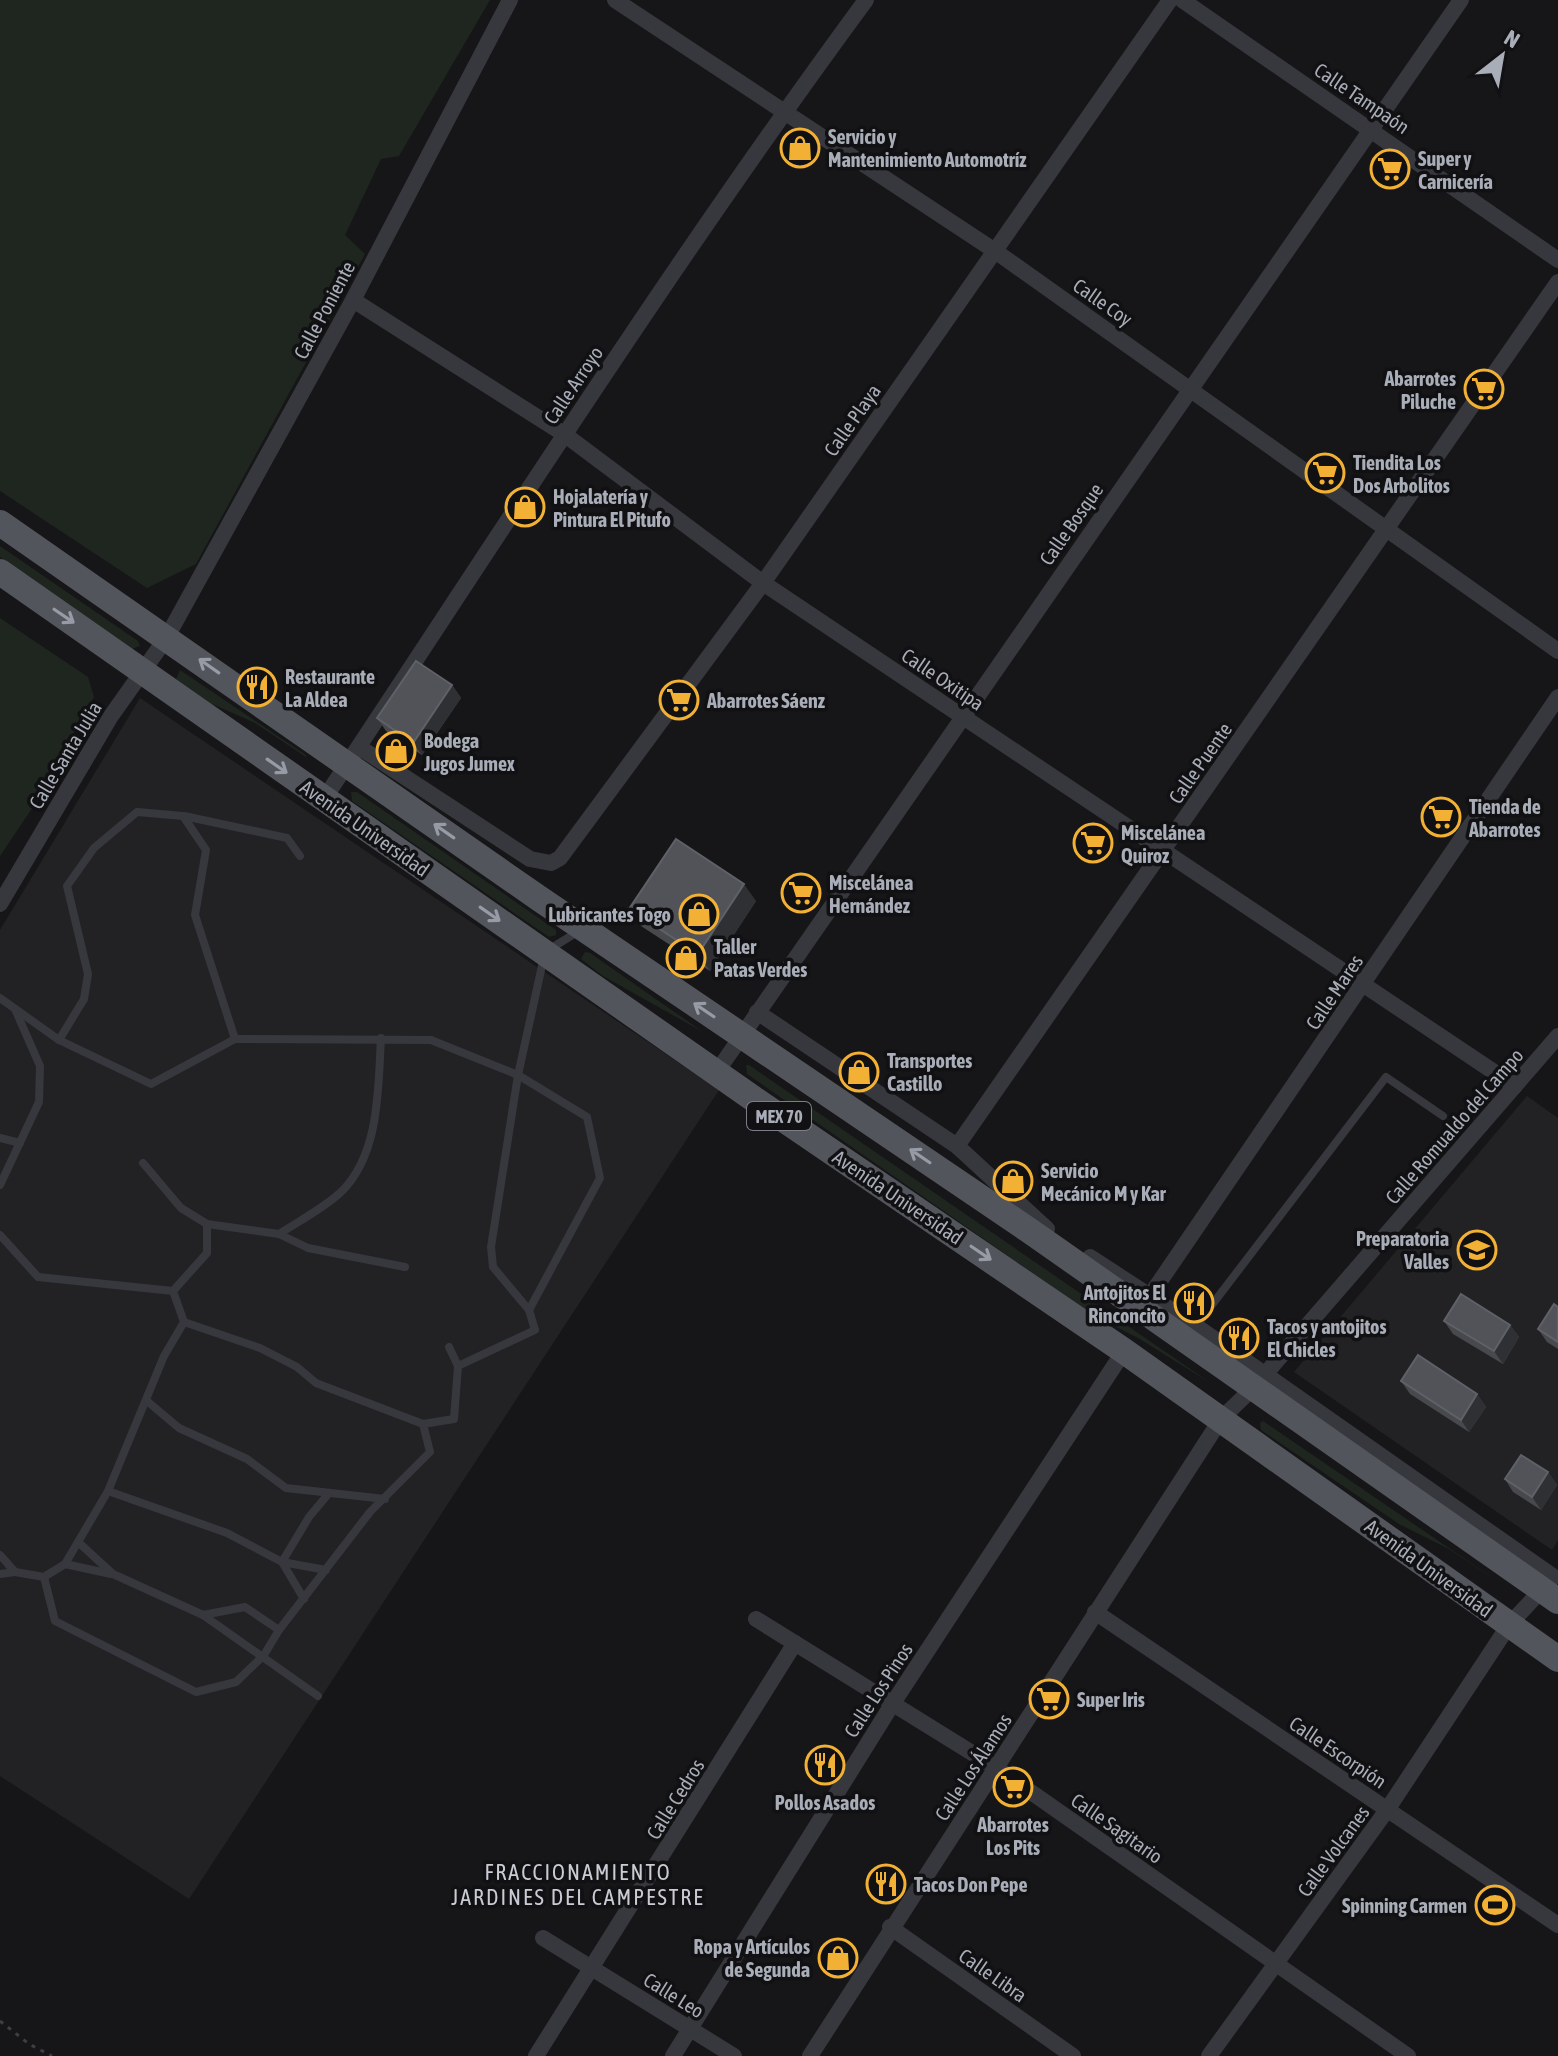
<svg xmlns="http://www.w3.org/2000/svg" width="1558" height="2056" font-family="'Asap Condensed',sans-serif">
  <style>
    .built { fill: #222225 }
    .green { fill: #1e261f }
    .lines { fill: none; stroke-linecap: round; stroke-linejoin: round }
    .path { stroke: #3d3f44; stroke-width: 3; stroke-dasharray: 4 6; stroke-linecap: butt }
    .service { stroke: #37383d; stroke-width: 8 }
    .minor { stroke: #37383d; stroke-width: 16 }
    .primary { stroke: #53555c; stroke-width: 26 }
    .wall { fill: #47494d }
    .shaded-wall { fill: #2f3033 }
    .building { fill: #525359; stroke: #5f6168; stroke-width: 2 }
    .oneway { stroke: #979ba6 }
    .labels { text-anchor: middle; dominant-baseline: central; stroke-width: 7; stroke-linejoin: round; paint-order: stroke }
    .shield { fill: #111113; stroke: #7b7e86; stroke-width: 2 }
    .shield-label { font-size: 18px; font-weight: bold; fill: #a8adb8 }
    .street-label { font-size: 20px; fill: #a8adb8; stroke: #111113 }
    .poi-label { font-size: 20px; font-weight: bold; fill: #a8adb8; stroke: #111113; text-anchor: start }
    .neighbourhood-label { font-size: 22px; letter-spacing: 2px; fill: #c9ccd4; stroke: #111113 }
  </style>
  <rect width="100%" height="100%" fill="#161618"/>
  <g class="built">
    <polygon points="140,698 719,1090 189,1899 0,1776 0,930"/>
    <polygon points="1527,1096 1558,1118 1558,1540 1552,1550 1294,1372"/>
  </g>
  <g class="green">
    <polygon points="0,0 490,0 399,156 381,159 345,235 365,254 196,564 147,588 0,491"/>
    <polygon points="0,546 138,641 140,646 132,649 0,557"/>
    <polygon points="0,618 88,677 94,697 33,807 0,856"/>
    <polygon points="180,670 306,755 306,757 255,723 210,703 176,679"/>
    <polygon points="351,792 357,792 556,930 556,935 549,937 352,801"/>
    <polygon points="585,952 590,953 703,1032 603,976 581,959"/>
    <polygon points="746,1065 749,1065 1212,1384 1138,1338 1093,1315 747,1074"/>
    <polygon points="1263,1421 1506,1587 1449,1549 1399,1524 1261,1430 1260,1423"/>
  </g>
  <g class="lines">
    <polyline class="path" points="0,2021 29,2044 52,2056"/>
    <g class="service">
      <polyline points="184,816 287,838 300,856"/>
      <polyline points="0,998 59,1040 151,1084 235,1039 431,1040 518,1075 587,1117 600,1178 529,1310 535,1330 458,1366"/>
      <polyline points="59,1040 84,999 88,974 67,886 94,848 137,812 183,816 206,850 195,915 235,1039"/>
      <polyline points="0,1138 20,1143"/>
      <polyline points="143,1163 181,1208 207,1224 279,1234 308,1248 405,1267"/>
      <polyline points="0,1185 39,1102 40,1066 15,1009"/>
      <path d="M 279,1234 C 299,1221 324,1208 341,1192 C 380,1154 378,1088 381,1038"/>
      <polyline points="0,1235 38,1277 173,1291 184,1322 164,1356 108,1491 65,1564 44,1577 15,1572 0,1555"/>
      <polyline points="173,1291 207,1253 207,1224"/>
      <polyline points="529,1310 493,1267 491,1247 518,1075 545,952 579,931"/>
      <polyline points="184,1322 260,1348 297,1367 316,1383 423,1424"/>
      <polyline points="1195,1327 1386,1077 1443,1116"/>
      <polyline points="147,1401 179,1428 247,1459 286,1488 385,1499"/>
      <polyline points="108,1491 227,1533 282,1562 326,1570"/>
      <polyline points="78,1542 113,1574 203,1615 245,1607 279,1630"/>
      <polyline points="65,1564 111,1574"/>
      <polyline points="0,1574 15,1572"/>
      <polyline points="44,1577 55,1621 196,1692 236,1682 264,1655 279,1630 370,1512 430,1452 423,1424 454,1419 458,1366 449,1347"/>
      <polyline points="304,1599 282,1562 309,1517 329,1493"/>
      <polyline points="203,1615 318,1696"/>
    </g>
    <g class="minor">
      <polyline points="615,0 995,251 1558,651"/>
      <polyline points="1182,0 1558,260"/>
      <polyline points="353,300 564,434 763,583 1515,1086"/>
      <polyline points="359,747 530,859 551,863 560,858 763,583 1170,0"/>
      <path d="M 324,799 C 502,531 675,259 866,0"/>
      <polyline points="0,904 111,716 167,637 353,300 510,0"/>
      <polyline points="757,1012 957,1146 1558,282"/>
      <polyline points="716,1073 1461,0"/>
      <polyline points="957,1146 1047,1229"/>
      <polyline points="1090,1257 1196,1326 1554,1577"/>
      <polyline points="1141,1309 1558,697"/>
      <polyline points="1095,1612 1558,1925"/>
      <polyline points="756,1619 998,1769 1408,2056"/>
      <polyline points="890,1927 1073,2056"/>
      <polyline points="543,1938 734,2056"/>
      <polyline points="536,2056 795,1643"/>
      <polyline points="673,2056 893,1703 1124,1351"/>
      <polyline points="810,2056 1221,1419 1254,1387 1558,1036"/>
      <polyline points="1209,2056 1387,1810 1509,1625 1548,1583"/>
    </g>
    <g class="primary">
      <polyline points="0,523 540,899 1030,1231 1558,1601"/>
      <polyline points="0,572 751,1097 1124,1351 1558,1659"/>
    </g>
  </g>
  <g class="wall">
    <polygon points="452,685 461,698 422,755 386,731 377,718"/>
    <polygon points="756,901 710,971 641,926 629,909"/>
    <polygon points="1558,1307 1558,1349 1547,1342 1538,1329"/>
    <polygon points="1444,1321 1510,1325 1519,1337 1503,1364 1453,1334"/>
    <polygon points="1401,1381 1477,1394 1486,1407 1469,1432 1410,1394"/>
    <polygon points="1548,1472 1557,1485 1541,1510 1513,1492 1505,1479"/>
  </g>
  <g class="shaded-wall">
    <polygon points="452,685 461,698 422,755 413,743"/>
    <polygon points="744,884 756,901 710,971 698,954"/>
    <polygon points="1510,1325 1519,1337 1503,1364 1494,1351"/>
    <polygon points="1477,1394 1486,1407 1469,1432 1461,1420"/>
    <polygon points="1548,1472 1557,1485 1541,1510 1532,1497"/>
  </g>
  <g class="building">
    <polygon points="416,661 452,685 413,743 377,718"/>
    <polygon points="676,839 744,884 698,954 629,909"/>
    <polygon points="1461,1294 1510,1325 1494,1351 1444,1321"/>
    <polygon points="1554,1304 1558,1307 1558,1342 1538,1329"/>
    <polygon points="1418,1355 1477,1394 1461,1420 1401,1381"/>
    <polygon points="1521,1455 1548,1472 1532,1497 1505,1479"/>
  </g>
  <defs><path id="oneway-shaft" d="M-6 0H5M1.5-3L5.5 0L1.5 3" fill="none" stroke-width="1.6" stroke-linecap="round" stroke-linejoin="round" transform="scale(2)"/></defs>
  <g class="oneway">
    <use href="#oneway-shaft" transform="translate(64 616) rotate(34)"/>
    <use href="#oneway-shaft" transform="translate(209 666) rotate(-145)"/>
    <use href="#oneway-shaft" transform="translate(277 766) rotate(35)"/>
    <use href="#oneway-shaft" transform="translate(444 831) rotate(-145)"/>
    <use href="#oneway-shaft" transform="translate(490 914) rotate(35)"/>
    <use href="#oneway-shaft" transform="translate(704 1010) rotate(-146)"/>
    <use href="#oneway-shaft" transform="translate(920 1156) rotate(-146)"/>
    <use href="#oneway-shaft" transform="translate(981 1253) rotate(34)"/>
  </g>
  <defs>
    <symbol id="shop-ring" viewBox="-11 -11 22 22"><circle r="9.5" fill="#111113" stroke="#f2b134" stroke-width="1.5"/><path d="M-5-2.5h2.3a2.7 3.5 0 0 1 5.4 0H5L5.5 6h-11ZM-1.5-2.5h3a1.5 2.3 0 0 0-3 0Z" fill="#f2b134"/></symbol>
    <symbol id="supermarket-ring" viewBox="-11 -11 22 22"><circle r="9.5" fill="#111113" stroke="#f2b134" stroke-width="1.5"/><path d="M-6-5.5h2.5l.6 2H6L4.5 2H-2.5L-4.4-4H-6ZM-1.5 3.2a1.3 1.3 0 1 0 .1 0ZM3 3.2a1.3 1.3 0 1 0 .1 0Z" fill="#f2b134"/></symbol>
    <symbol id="restaurant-ring" viewBox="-11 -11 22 22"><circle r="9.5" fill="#111113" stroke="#f2b134" stroke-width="1.5"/><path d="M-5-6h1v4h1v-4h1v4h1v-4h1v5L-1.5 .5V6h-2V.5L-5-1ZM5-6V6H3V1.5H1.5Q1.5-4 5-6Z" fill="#f2b134"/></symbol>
    <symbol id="school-ring" viewBox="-11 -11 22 22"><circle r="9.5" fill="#111113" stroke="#f2b134" stroke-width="1.5"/><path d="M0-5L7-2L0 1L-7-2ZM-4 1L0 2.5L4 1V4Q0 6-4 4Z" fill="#f2b134"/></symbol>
    <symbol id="stadium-ring" viewBox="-11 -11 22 22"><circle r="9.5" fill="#111113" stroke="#f2b134" stroke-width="1.5"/><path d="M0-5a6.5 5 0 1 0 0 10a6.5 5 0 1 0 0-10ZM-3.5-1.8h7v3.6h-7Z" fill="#f2b134"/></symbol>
  </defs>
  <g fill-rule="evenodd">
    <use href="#shop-ring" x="778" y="126" width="44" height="44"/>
    <use href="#supermarket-ring" x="1368" y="147" width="44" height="44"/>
    <use href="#supermarket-ring" x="1462" y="367" width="44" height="44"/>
    <use href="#supermarket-ring" x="1303" y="451" width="44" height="44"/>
    <use href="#shop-ring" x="503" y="485" width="44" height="44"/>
    <use href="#restaurant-ring" x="235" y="665" width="44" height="44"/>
    <use href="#supermarket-ring" x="657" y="678" width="44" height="44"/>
    <use href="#shop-ring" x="374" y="729" width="44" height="44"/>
    <use href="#supermarket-ring" x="1419" y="795" width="44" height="44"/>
    <use href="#supermarket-ring" x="1071" y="821" width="44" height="44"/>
    <use href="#supermarket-ring" x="779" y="871" width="44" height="44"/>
    <use href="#shop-ring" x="677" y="892" width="44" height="44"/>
    <use href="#shop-ring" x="664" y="936" width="44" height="44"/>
    <use href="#shop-ring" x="837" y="1050" width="44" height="44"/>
    <use href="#shop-ring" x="991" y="1159" width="44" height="44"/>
    <use href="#school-ring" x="1455" y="1228" width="44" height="44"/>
    <use href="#restaurant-ring" x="1172" y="1281" width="44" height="44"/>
    <use href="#restaurant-ring" x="1217" y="1316" width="44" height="44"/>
    <use href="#supermarket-ring" x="1027" y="1677" width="44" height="44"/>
    <use href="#restaurant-ring" x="803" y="1743" width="44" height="44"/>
    <use href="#supermarket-ring" x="991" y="1765" width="44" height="44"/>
    <use href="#restaurant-ring" x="864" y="1862" width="44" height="44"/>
    <use href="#stadium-ring" x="1473" y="1883" width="44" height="44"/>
    <use href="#shop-ring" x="816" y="1936" width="44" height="44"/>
  </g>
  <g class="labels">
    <rect class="shield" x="747" y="1102" width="64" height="28" rx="6"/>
    <g class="shield-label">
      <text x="779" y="1116">MEX 70</text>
    </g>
    <g class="street-label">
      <text transform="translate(1362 98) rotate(34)">Calle Tampaón</text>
      <text transform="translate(1103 302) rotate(35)">Calle Coy</text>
      <text transform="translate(324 310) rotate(-62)">Calle Poniente</text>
      <text transform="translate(573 385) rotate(-56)">Calle Arroyo</text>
      <text transform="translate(852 420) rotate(-55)">Calle Playa</text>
      <text transform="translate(1071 524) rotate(-55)">Calle Bosque</text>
      <text transform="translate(943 679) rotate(34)">Calle Oxitipa</text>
      <text transform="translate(65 755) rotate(-59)">Calle Santa Julia</text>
      <text transform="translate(1200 763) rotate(-55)">Calle Puente</text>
      <text transform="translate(365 828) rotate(35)">Avenida Universidad</text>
      <text transform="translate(1334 992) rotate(-56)">Calle Mares</text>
      <text transform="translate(1454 1126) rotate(-49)">Calle Romualdo del Campo</text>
      <text transform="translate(898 1197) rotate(34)">Avenida Universidad</text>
      <text transform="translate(1429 1568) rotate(36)">Avenida Universidad</text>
      <text transform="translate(878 1690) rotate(-57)">Calle Los Pinos</text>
      <text transform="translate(1338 1752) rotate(34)">Calle Escorpión</text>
      <text transform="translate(973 1767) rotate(-57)">Calle Los Álamos</text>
      <text transform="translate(675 1799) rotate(-58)">Calle Cedros</text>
      <text transform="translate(1117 1828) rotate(35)">Calle Sagitario</text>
      <text transform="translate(1333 1851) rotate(-54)">Calle Volcanes</text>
      <text transform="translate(993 1975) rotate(35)">Calle Libra</text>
      <text transform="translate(674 1995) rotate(32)">Calle Leo</text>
    </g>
    <g class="poi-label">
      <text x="828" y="136">Servicio y<tspan x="828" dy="23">Mantenimiento Automotríz</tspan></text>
      <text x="1418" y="158">Super y<tspan x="1418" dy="23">Carnicería</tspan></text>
      <text x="1456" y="378" text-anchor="end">Abarrotes<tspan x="1456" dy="23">Piluche</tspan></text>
      <text x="1353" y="462">Tiendita Los<tspan x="1353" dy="23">Dos Arbolitos</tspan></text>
      <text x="553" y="496">Hojalatería y<tspan x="553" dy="23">Pintura El Pitufo</tspan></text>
      <text x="285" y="676">Restaurante<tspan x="285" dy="23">La Aldea</tspan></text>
      <text x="707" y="700">Abarrotes Sáenz</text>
      <text x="424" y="740">Bodega<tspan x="424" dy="23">Jugos Jumex</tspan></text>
      <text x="1469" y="806">Tienda de<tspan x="1469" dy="23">Abarrotes</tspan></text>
      <text x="1121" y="832">Miscelánea<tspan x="1121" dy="23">Quiroz</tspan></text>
      <text x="829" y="882">Miscelánea<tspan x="829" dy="23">Hernández</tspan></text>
      <text x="671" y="914" text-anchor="end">Lubricantes Togo</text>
      <text x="714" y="946">Taller<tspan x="714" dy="23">Patas Verdes</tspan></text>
      <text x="887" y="1060">Transportes<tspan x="887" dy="23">Castillo</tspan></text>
      <text x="1041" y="1170">Servicio<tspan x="1041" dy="23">Mecánico M y Kar</tspan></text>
      <text x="1449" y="1238" text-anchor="end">Preparatoria<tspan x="1449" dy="23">Valles</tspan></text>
      <text x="1166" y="1292" text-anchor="end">Antojitos El<tspan x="1166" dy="23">Rinconcito</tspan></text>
      <text x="1267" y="1326">Tacos y antojitos<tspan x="1267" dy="23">El Chicles</tspan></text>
      <text x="1077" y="1699">Super Iris</text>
      <text x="825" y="1802" text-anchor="middle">Pollos Asados</text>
      <text x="1013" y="1824" text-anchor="middle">Abarrotes<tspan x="1013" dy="23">Los Pits</tspan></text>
      <text x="914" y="1884">Tacos Don Pepe</text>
      <text x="1467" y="1905" text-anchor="end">Spinning Carmen</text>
      <text x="810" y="1946" text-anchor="end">Ropa y Artículos<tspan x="810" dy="23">de Segunda</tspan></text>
    </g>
    <g class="neighbourhood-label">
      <text x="578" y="1872">FRACCIONAMIENTO<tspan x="578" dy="25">JARDINES DEL CAMPESTRE</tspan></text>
    </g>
  </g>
  <g transform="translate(1502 56) rotate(31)" stroke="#111113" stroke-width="6" paint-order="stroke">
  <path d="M0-6L14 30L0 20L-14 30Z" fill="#a8adb8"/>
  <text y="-12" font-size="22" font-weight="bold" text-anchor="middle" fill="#a8adb8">N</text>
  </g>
</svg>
